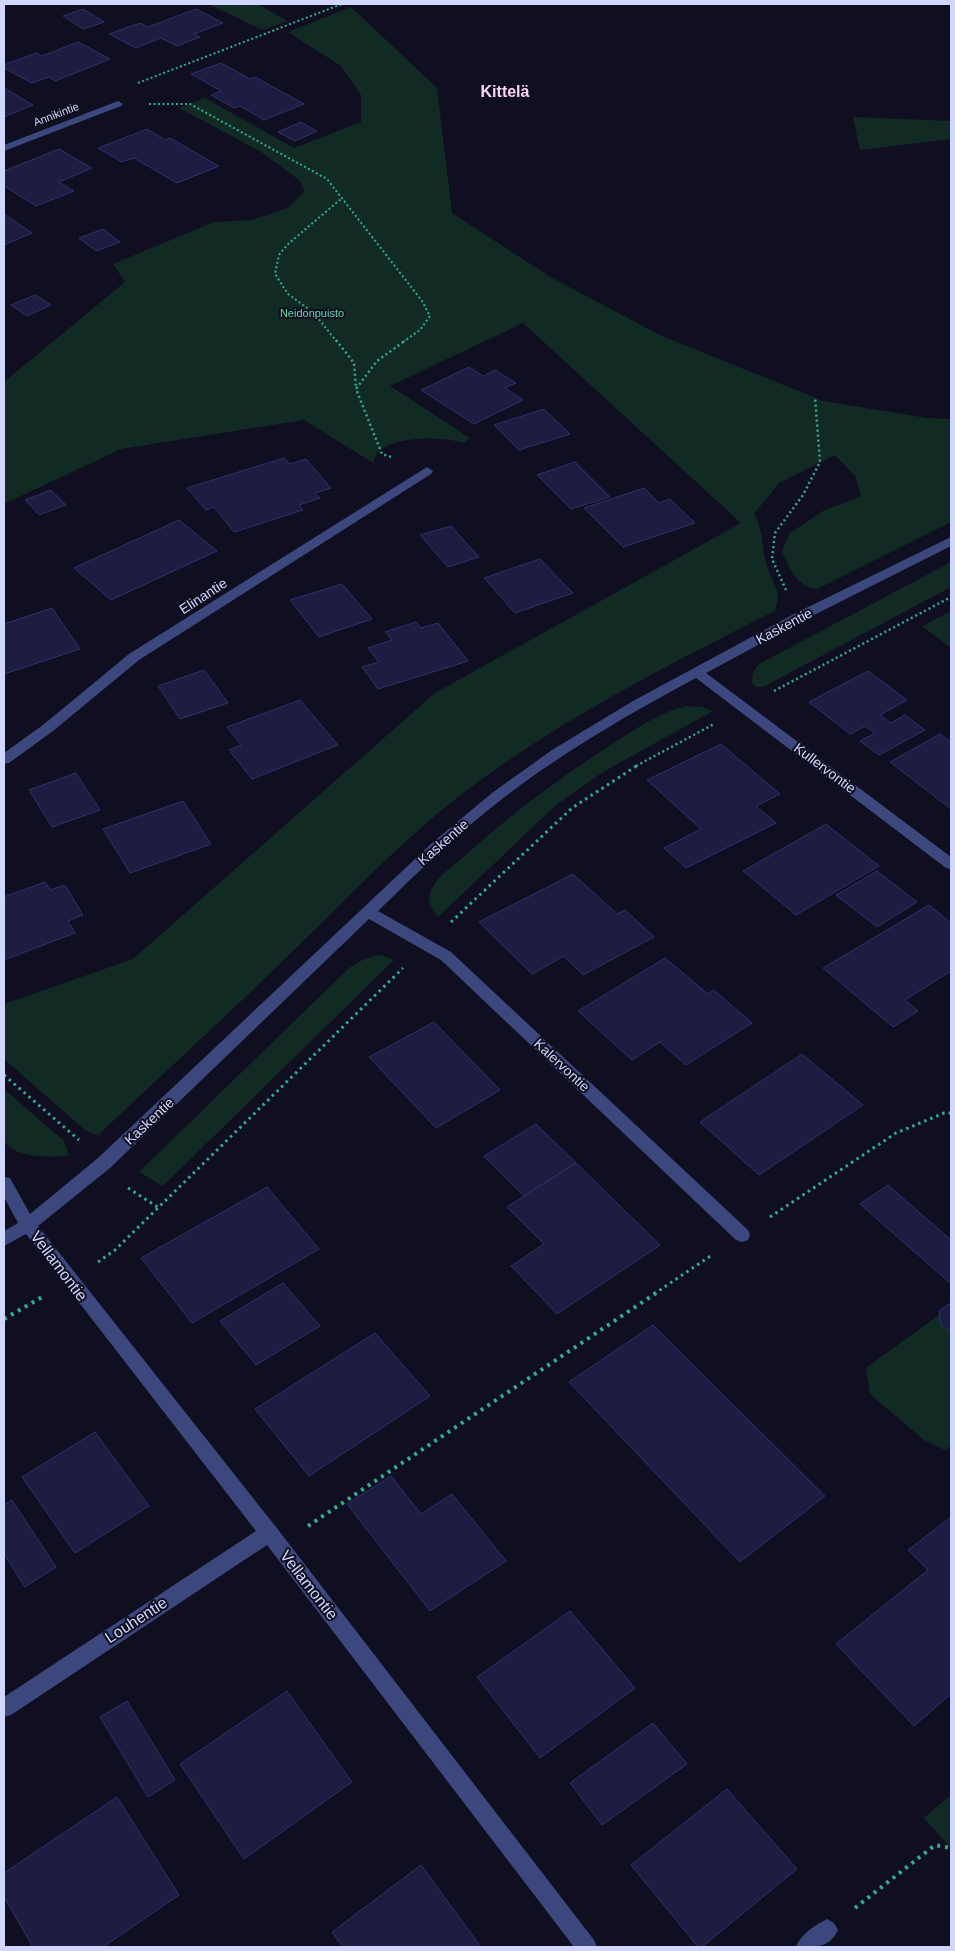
<svg xmlns="http://www.w3.org/2000/svg" width="955" height="1951" font-family="Arial,sans-serif">
  <style>
    .green { fill: #122a24 }
    .building { fill: #1c1d41; stroke: #2f316b }
    .lines { fill: none; stroke-linecap: round; stroke-linejoin: round }
    .path-far3 { stroke: #35ac8b; stroke-width: 2; stroke-dasharray: 2 2.5; stroke-linecap: butt }
    .path-far2 { stroke: #35ac8b; stroke-width: 2.5; stroke-dasharray: 2 3; stroke-linecap: butt }
    .path-far1 { stroke: #35ac8b; stroke-width: 3; stroke-dasharray: 2.5 4; stroke-linecap: butt }
    .path { stroke: #35ac8b; stroke-width: 4; stroke-dasharray: 3 5; stroke-linecap: butt }
    .minor { fill: #3c487d; fill-rule: evenodd }
    .labels { text-anchor: middle; dominant-baseline: central; stroke-width: 4; stroke-linejoin: round; paint-order: stroke }
    .far-street-label { font-size: 11px; fill: #d1d6fc; stroke: #0f0f21 }
    .far-park-label { font-size: 11px; fill: #62d8a0; stroke: #0f0f21 }
    .street-label { font-size: 14px; fill: #d1d6fc; stroke: #0f0f21 }
    .far-district-label { font-size: 16px; font-weight: bold; fill: #fcd3f7; stroke: #0f0f21 }
    .near-street-label { font-size: 16px; fill: #d1d6fc; stroke: #0f0f21 }
  </style>
  <rect width="100%" height="100%" fill="#0f0f21"/>
  <g class="green">
    <polygon points="208,4 257,4 288,21 263,30"/>
    <path d="M 351,7 L 437,88 L 452,213 L 552,278 L 662,336 L 823,401 L 927,418 L 951,419 L 951,522 L 817,589 C 797,587 789,568 782,551 L 790,533 L 823,511 L 861,496 L 856,477 L 835,455 L 779,483 L 754,514 C 765,532 761,551 768,570 C 771,579 777,586 778,596 C 778,601 776,606 775,611 C 666,666 555,722 458,797 C 400,842 349,897 296,948 C 231,1012 164,1073 98,1135 L 86,1131 L 4,1059 L 4,1004 L 133,959 L 435,693 L 741,523 L 523,323 L 390,386 L 470,438 L 463,443 C 442,436 395,436 378,452 C 376,454 374,460 373,463 L 304,420 L 121,449 L 4,504 L 4,382 L 125,282 L 113,264 L 214,222 L 252,220 L 288,208 L 305,191 L 299,180 L 260,151 L 179,108 L 205,98 L 294,148 L 361,122 L 361,95 L 341,66 L 288,32 Z"/>
    <polygon points="853,117 951,121 951,139 860,150"/>
    <polygon points="951,562 951,587 765,686 755,687 752,682 753,673 759,664"/>
    <polygon points="951,611 951,648 922,626"/>
    <path d="M 688,706 L 702,707 L 713,711 L 603,772 L 556,805 L 438,917 C 433,910 427,902 430,893 C 436,876 456,864 469,852 C 515,811 565,774 617,741 C 640,726 662,711 688,706 Z"/>
    <polygon points="381,955 394,960 163,1186 139,1172 349,968 364,959"/>
    <path d="M 4,1089 L 64,1141 L 69,1155 C 53,1158 11,1158 4,1140 C 1,1132 4,1099 4,1089 Z"/>
    <polygon points="951,1306 951,1445 945,1450 924,1440 870,1394 866,1368"/>
    <polygon points="951,1795 951,1848 924,1818"/>
  </g>
  <g class="building">
    <polygon points="83,9 104,22 83,29 63,16"/>
    <polygon points="196,9 223,23 194,34 200,37 177,46 161,38 136,48 109,34 140,23 148,27"/>
    <polygon points="78,42 110,59 55,81 49,77 32,83 4,68 4,65 36,53 42,56"/>
    <polygon points="221,63 250,79 255,77 304,104 264,120 240,106 234,108 211,95 221,91 191,74"/>
    <polygon points="4,88 33,105 4,117"/>
    <polygon points="301,122 317,131 295,141 278,132"/>
    <polygon points="147,129 165,140 170,138 219,166 177,183 134,158 122,162 98,148"/>
    <polygon points="59,149 92,168 59,182 74,191 36,206 4,186 4,171"/>
    <polygon points="4,214 32,233 4,245"/>
    <polygon points="103,229 120,242 96,251 79,238"/>
    <polygon points="35,295 51,305 27,316 11,305"/>
    <polygon points="469,367 483,376 495,370 516,383 505,388 523,400 474,424 421,390"/>
    <polygon points="544,409 570,434 519,450 494,425"/>
    <polygon points="284,458 290,464 306,459 331,488 315,493 320,498 299,505 303,510 234,532 214,507 206,510 187,488"/>
    <polygon points="575,462 610,497 571,509 537,475"/>
    <polygon points="644,488 659,503 670,499 695,523 623,547 584,508"/>
    <polygon points="51,490 66,505 39,515 25,500"/>
    <polygon points="179,520 217,551 111,600 74,568"/>
    <polygon points="451,526 479,557 448,567 420,535"/>
    <polygon points="540,559 573,593 515,613 484,578"/>
    <polygon points="342,584 372,619 319,637 290,600"/>
    <polygon points="52,608 80,649 4,674 4,624"/>
    <polygon points="416,622 421,628 438,623 468,661 378,689 362,667 379,662 368,648 392,640 385,632"/>
    <polygon points="204,670 228,703 180,719 158,686"/>
    <polygon points="868,671 907,700 880,715 891,723 905,715 925,730 879,755 860,741 875,733 865,726 850,734 809,702"/>
    <polygon points="300,700 338,745 252,779 229,750 241,745 227,727"/>
    <polygon points="940,734 951,742 951,809 890,762"/>
    <polygon points="721,744 780,794 756,806 776,823 686,868 664,848 701,829 647,780"/>
    <polygon points="76,773 100,810 52,827 29,790"/>
    <polygon points="183,801 211,844 130,873 103,829"/>
    <polygon points="826,824 879,866 796,915 743,871"/>
    <polygon points="877,871 917,902 877,927 836,895"/>
    <polygon points="573,874 617,914 625,910 654,937 583,975 564,956 532,974 479,922"/>
    <polygon points="45,882 50,890 65,885 83,915 68,921 75,933 4,960 4,897"/>
    <polygon points="929,905 951,923 951,971 905,1000 918,1011 893,1027 823,968"/>
    <polygon points="665,958 708,994 714,990 752,1023 686,1065 660,1042 632,1060 578,1011"/>
    <polygon points="434,1022 500,1090 436,1128 369,1057"/>
    <polygon points="802,1054 863,1105 759,1175 700,1122"/>
    <polygon points="536,1124 576,1163 524,1196 484,1156"/>
    <polygon points="576,1163 660,1245 557,1314 511,1266 544,1244 507,1207"/>
    <polygon points="888,1185 951,1240 951,1284 860,1204"/>
    <polygon points="267,1187 319,1249 192,1323 141,1258"/>
    <polygon points="283,1283 320,1326 256,1365 220,1321"/>
    <polygon points="949,1304 951,1304 951,1332 941,1325 939,1311"/>
    <polygon points="653,1325 825,1496 740,1562 569,1382"/>
    <polygon points="375,1333 430,1396 309,1476 255,1409"/>
    <polygon points="95,1432 149,1506 75,1553 22,1477"/>
    <polygon points="391,1476 421,1514 452,1494 506,1561 430,1611 347,1504"/>
    <polygon points="12,1500 56,1567 25,1587 4,1554 4,1505"/>
    <polygon points="951,1517 951,1694 914,1726 836,1644 928,1570 908,1550"/>
    <polygon points="570,1611 635,1688 540,1758 477,1677"/>
    <polygon points="287,1691 352,1782 244,1859 180,1764"/>
    <polygon points="127,1701 175,1780 148,1797 100,1717"/>
    <polygon points="653,1723 687,1764 602,1825 570,1783"/>
    <polygon points="727,1789 797,1869 702,1947 698,1947 631,1865"/>
    <polygon points="117,1797 179,1895 103,1947 33,1947 4,1897 4,1873"/>
    <polygon points="421,1865 481,1947 343,1947 332,1932"/>
  </g>
  <g class="lines">
    <g class="path-far3">
      <polyline points="138,83 342,4"/>
      <polyline points="149,104 190,104 327,179 422,301 430,316 420,330 403,342"/>
      <polyline points="337,342 314,313 288,294 275,274 279,255 287,245 342,198"/>
    </g>
    <g class="path-far2">
      <polyline points="336,340 354,363 356,389"/>
      <polyline points="391,457 382,454 356,389 377,361 406,340"/>
      <polyline points="786,590 772,559 775,533 803,495 820,462 815,397"/>
      <polyline points="774,691 951,597"/>
      <polyline points="636,766 714,724"/>
    </g>
    <g class="path-far1">
      <polyline points="451,922 572,808 638,765"/>
      <polyline points="4,1075 79,1140"/>
      <polyline points="128,1188 159,1208"/>
      <polyline points="770,1217 896,1133 944,1113 951,1113"/>
      <polyline points="98,1262 115,1250 403,968"/>
      <polyline points="654,1294 712,1255"/>
    </g>
    <g class="path">
      <polyline points="4,1319 42,1297"/>
      <polyline points="308,1526 656,1293"/>
      <polyline points="855,1908 935,1845 951,1848"/>
    </g>
    <g class="minor">
      <polygon points="118,101 123,104 121,106 4,151 4,145"/>
      <polygon points="427,467 433,471 431,474 139,660 53,731 9,763 4,764 4,753 43,725 129,654"/>
      <path d="M 951,537 L 951,546 L 804,620 L 706,673 L 951,857 L 951,869 L 946,868 L 696,678 C 629,714 563,752 502,799 C 458,833 418,872 378,911 L 451,952 L 748,1230 L 750,1235 L 748,1240 L 742,1242 L 736,1240 L 441,960 L 369,919 L 110,1168 L 38,1226 L 276,1527 L 594,1940 L 597,1947 L 574,1947 L 267,1545 L 11,1715 L 4,1717 L 4,1697 L 256,1531 L 26,1234 L 4,1246 L 4,1231 L 18,1223 L 4,1197 L 4,1177 L 10,1178 L 30,1214 L 98,1158 L 432,843 L 492,793 L 552,750 L 633,701 L 794,614 Z"/>
      <path d="M 827,1919 L 834,1923 L 838,1930 C 829,1949 814,1947 796,1947 C 800,1935 815,1925 827,1919 Z"/>
    </g>
  </g>
  <g class="labels">
    <g class="far-street-label">
      <text transform="translate(56 114) rotate(-21)">Annikintie</text>
    </g>
    <g class="far-park-label">
      <text x="312" y="313">Neidonpuisto</text>
    </g>
    <g class="street-label">
      <text transform="translate(203 596) rotate(-33)">Elinantie</text>
      <text transform="translate(784 626) rotate(-28)">Kaskentie</text>
      <text transform="translate(825 768) rotate(37)">Kullervontie</text>
      <text transform="translate(443 842) rotate(-41)">Kaskentie</text>
      <text transform="translate(562 1065) rotate(43)">Kalervontie</text>
      <text transform="translate(149 1121) rotate(-43)">Kaskentie</text>
    </g>
    <g class="far-district-label">
      <text x="505" y="91">Kittelä</text>
    </g>
    <g class="near-street-label">
      <text transform="translate(59 1266) rotate(53)">Vellamontie</text>
      <text transform="translate(309 1585) rotate(52)">Vellamontie</text>
      <text transform="translate(136 1620) rotate(-33)">Louhentie</text>
    </g>
  </g>
  <rect width="955" height="1951" fill="none" stroke="#d1d6fc" stroke-width="10"/>
</svg>
